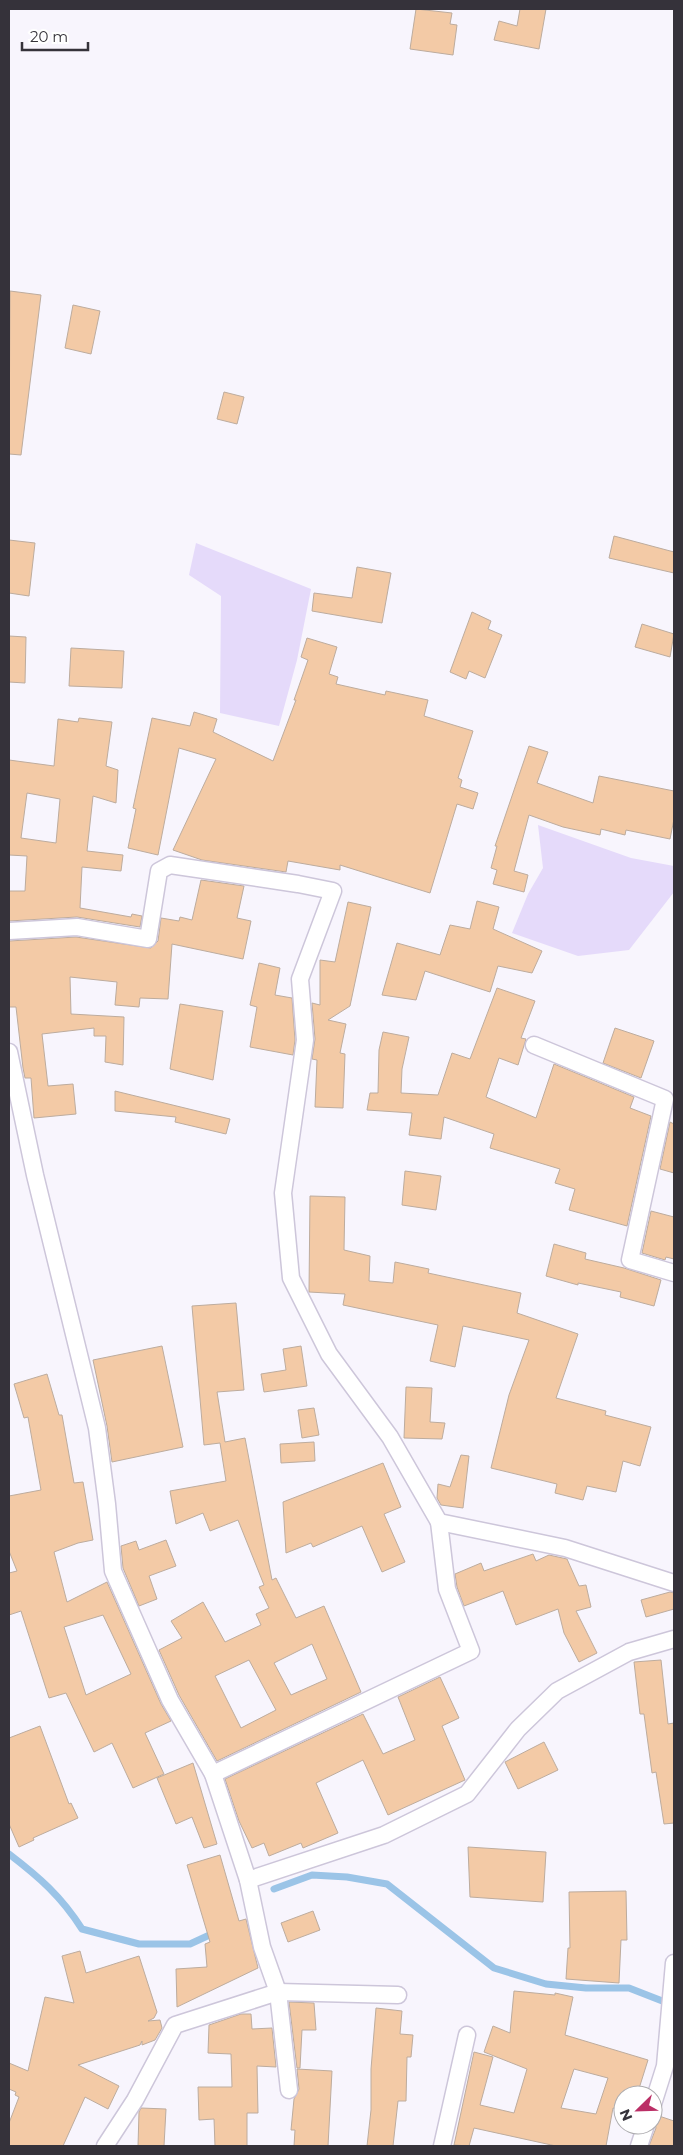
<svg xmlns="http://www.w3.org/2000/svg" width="683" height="2155" font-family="Montserrat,sans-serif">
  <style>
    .green { fill: #e5dafa }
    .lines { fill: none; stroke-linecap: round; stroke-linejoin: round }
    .stream { stroke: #9bc4e7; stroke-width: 7 }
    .building { fill: #f3caa6; stroke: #bdac9e; fill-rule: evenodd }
    .minor-casing { stroke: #cdc6da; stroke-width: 19 }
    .minor { stroke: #fff; stroke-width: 16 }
  </style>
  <rect width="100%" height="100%" fill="#f8f5fd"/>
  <g class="green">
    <polygon points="196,543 311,589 297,660 279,726 220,713 221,596 189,575"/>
    <polygon points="538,825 631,858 674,866 674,892 629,950 578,956 512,933 528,894 543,868"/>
  </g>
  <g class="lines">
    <g class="stream">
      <path d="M 9,1854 C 39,1877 61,1896 82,1929 L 139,1944 L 190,1944 L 216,1932"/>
      <polyline points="274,1889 312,1875 347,1877 387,1884 494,1968 546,1984 586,1988 629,1988 670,2004"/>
    </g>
  </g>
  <g class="building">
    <polygon points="416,9 452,13 450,24 457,25 453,55 410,49"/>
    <polygon points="520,9 546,9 539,49 494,40 499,21 517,26"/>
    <polygon points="10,291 41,295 21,455 9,454"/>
    <polygon points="73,305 100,311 91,354 65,348"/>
    <polygon points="224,392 244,397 237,424 217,419"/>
    <polygon points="614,536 674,552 674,573 609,558"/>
    <polygon points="9,540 35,543 29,596 9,593"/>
    <polygon points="357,567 391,573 382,623 312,611 314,593 352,598"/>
    <polygon points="472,612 491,621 488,629 502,635 485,678 469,671 466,679 450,672"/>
    <polygon points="642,624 674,634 670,657 635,647"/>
    <polygon points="9,636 26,637 25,683 9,682"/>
    <polygon points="307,638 337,647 329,674 338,677 336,684 385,695 386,691 428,700 424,716 473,731 458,778 462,780 460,787 478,793 473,809 457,804 430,893 340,865 340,870 288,861 286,872 202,860 173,850 216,759 179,748 158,855 128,848 136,809 133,808 152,718 190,726 194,712 217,719 213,732 273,761 296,700 294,700 308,660 301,657"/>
    <polygon points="71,648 124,651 122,688 69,686"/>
    <path d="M 79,718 L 112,722 L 106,766 L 118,770 L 116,803 L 93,796 L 87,851 L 123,855 L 121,871 L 82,867 L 80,908 L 131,917 L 132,914 L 142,916 L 140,927 L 77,917 L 9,921 L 9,891 L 25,891 L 27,856 L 9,855 L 9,760 L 54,766 L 58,719 L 78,722 ZM 27,793 L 60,799 L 56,843 L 21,838 Z"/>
    <polygon points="529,746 548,752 537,783 593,803 599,776 674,791 674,819 670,839 626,830 625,835 601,829 600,835 563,827 529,815 514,871 528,875 524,892 493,884 497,870 491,868 497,846 495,846"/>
    <polygon points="201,880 244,886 237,918 251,921 243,959 172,944 168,999 140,998 139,1007 115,1005 117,982 70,977 71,1014 124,1017 123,1065 105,1062 106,1036 94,1036 94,1028 42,1034 48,1086 73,1084 76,1114 34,1118 31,1078 25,1078 23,1068 16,1007 9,1007 9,941 76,937 151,948 158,941 161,918 179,921 180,917 192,920"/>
    <polygon points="477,901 499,907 493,929 542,951 532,973 498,966 490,992 425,971 416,1000 382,995 397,943 440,955 450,925 470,929"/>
    <polygon points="348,902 371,907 350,1006 328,1020 346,1024 340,1053 345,1054 343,1108 315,1107 317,1060 312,1059 315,1039 312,1003 320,1005 320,960 335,962"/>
    <polygon points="259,963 280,968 275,995 292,998 295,1040 293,1055 250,1047 257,1007 250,1005"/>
    <polygon points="497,988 535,1001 521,1038 526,1039 518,1065 499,1058 486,1097 536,1118 554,1064 634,1097 630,1108 651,1116 627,1226 569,1210 575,1189 555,1183 560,1169 490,1148 494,1134 444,1117 441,1139 409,1135 412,1113 367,1110 370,1093 378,1093 379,1050 383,1032 409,1037 402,1069 401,1093 438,1095 452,1053 470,1059"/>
    <polygon points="180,1004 223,1011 213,1080 170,1069"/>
    <polygon points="615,1028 654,1041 641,1078 603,1063"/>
    <polygon points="115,1091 230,1119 226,1134 175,1122 176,1117 115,1111"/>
    <polygon points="670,1122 674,1124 674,1173 660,1169"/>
    <polygon points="405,1171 441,1176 436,1210 402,1205"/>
    <polygon points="310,1196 345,1197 344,1250 370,1256 369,1281 393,1283 395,1262 429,1269 428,1273 521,1293 517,1313 578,1334 556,1398 606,1411 605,1415 651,1427 640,1466 623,1461 616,1492 587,1486 583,1500 555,1493 557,1484 491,1468 509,1395 529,1340 463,1326 455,1367 430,1361 438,1325 343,1305 345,1294 309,1292"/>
    <polygon points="651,1211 674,1217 674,1259 666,1257 665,1260 642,1253"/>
    <polygon points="554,1244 586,1253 585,1259 624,1268 661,1280 654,1306 620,1297 621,1292 578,1283 578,1285 546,1276"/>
    <path d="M 236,1303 L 244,1390 L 217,1392 L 225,1442 L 245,1438 L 272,1580 L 276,1578 L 296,1618 L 324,1606 L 361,1692 L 217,1761 L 179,1695 L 159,1650 L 182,1638 L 171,1621 L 203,1602 L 225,1642 L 261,1625 L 256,1614 L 269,1608 L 259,1587 L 264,1585 L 238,1520 L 210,1531 L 203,1513 L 176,1524 L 170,1491 L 226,1481 L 220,1443 L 204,1445 L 192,1306 ZM 312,1644 L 327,1679 L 291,1695 L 274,1663 ZM 249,1660 L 276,1710 L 241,1728 L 215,1676 Z"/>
    <polygon points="162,1346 183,1447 112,1462 107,1426 93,1360"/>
    <polygon points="301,1346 307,1386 264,1392 261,1374 286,1370 283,1349"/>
    <path d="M 47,1374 L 59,1415 L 62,1415 L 74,1483 L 83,1482 L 93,1540 L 78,1543 L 54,1552 L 67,1602 L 107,1582 L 161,1704 L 171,1721 L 145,1733 L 164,1774 L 133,1788 L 112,1743 L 94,1752 L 66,1693 L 49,1698 L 21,1611 L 9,1615 L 9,1573 L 17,1571 L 9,1551 L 9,1496 L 41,1490 L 28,1417 L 24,1418 L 14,1384 ZM 103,1615 L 131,1674 L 86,1695 L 64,1627 Z"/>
    <polygon points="406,1387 432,1388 430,1422 445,1423 442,1439 404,1438"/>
    <polygon points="314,1408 319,1435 302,1438 298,1410"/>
    <polygon points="314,1442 315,1461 281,1463 280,1444"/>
    <polygon points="461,1455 469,1456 463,1508 441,1505 437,1498 438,1484 450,1487"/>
    <polygon points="383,1463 401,1507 384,1514 405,1562 382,1572 362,1526 313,1547 311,1543 286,1553 283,1502"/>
    <polygon points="166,1540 176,1566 149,1576 157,1599 139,1606 123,1568 121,1546 136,1541 139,1550"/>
    <polygon points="533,1554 536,1561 549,1555 567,1559 579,1586 586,1585 591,1607 576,1611 597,1653 579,1662 564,1633 558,1609 516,1625 503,1591 464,1606 457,1587 455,1574 481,1563 484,1571"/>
    <polygon points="670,1592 674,1593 674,1609 646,1617 641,1600"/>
    <polygon points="661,1660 668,1724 674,1723 674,1823 664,1824 656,1772 652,1773 644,1714 640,1714 634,1662"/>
    <polygon points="440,1677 459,1718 442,1726 465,1780 388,1815 363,1760 316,1783 338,1833 303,1848 301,1843 269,1856 264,1843 252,1848 239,1821 225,1779 363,1714 383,1754 415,1740 398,1697"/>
    <polygon points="40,1726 69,1804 71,1803 78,1818 33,1838 34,1840 19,1847 9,1824 9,1738"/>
    <polygon points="544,1742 558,1770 518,1789 505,1762"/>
    <polygon points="193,1763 217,1844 204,1848 192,1817 176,1824 157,1778"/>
    <polygon points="468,1847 546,1852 543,1902 470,1897"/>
    <polygon points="220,1855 239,1921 246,1919 258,1968 177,2007 176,1969 207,1967 205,1944 210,1942 187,1865"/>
    <polygon points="626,1891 627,1940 621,1940 619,1983 566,1979 568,1948 570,1948 569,1892"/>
    <polygon points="313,1911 320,1930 288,1942 281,1923"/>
    <polygon points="80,1951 86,1973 139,1956 157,2012 154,2018 148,2021 160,2020 162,2028 155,2040 142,2045 142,2041 140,2045 78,2065 119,2086 108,2109 85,2097 63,2146 9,2146 9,2123 19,2097 15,2095 16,2092 9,2089 9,2063 28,2071 45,1997 74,2003 62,1956"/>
    <path d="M 514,1991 L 555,1995 L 555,1993 L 573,1997 L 565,2035 L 648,2060 L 637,2095 L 623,2095 L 623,2111 L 613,2108 L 606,2146 L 556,2146 L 474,2128 L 469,2146 L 454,2145 L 474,2052 L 493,2057 L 480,2105 L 514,2113 L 527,2069 L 484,2052 L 493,2026 L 510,2033 ZM 574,2069 L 608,2078 L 596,2114 L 561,2108 Z"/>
    <polygon points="289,2002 314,2003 316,2030 302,2030 300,2068 297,2068"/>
    <polygon points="376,2008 402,2011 400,2034 413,2035 411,2057 407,2057 406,2101 398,2101 393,2146 367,2146 371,2110 371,2069"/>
    <polygon points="241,2014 251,2014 252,2029 272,2028 276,2067 257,2066 258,2113 247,2113 247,2146 215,2146 214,2119 199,2120 198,2087 232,2087 231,2054 208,2053 209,2025"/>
    <polygon points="297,2069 332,2071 328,2146 294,2146 295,2130 291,2130 294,2099 299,2089"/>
    <polygon points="141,2108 166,2109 164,2146 138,2146 139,2112"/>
    <polygon points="653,2114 674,2121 674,2146 649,2146 656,2128"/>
  </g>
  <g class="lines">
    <defs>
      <g id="minor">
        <polyline points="9,931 77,927 148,939 159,871 170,865 298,884 333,891 300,979 305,1040 283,1193 291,1278 329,1354 390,1437 439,1522 565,1548 674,1583"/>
        <polyline points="534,1045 665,1099 630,1260 674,1273"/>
        <polyline points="9,1052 35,1175 97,1428 107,1504 113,1571 170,1700 213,1774 248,1880 262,1947 278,1992 289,2090"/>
        <polyline points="213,1774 471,1651 447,1589 439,1522"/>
        <polyline points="248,1880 384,1835 467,1794 518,1729 557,1691 629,1652 674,1639"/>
        <polyline points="653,2104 665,2066 674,1963"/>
        <polyline points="105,2146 135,2100 175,2025 278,1992 398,1995"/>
        <polyline points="442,2146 467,2035"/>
        <polyline points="639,2146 646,2125"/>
      </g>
    </defs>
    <use href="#minor" class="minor-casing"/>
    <use href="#minor" class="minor"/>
  </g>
  <rect width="683" height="2155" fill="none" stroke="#35323a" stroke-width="20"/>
  <g transform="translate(638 2110) rotate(247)"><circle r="24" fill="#ffffff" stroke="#aeadb0"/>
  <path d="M0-4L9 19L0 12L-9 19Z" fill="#bb2f66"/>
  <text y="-8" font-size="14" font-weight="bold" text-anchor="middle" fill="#35323a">N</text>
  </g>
  <path d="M22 42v8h66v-8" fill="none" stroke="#35323a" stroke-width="2.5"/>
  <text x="30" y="42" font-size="15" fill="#35323a" stroke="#ffffff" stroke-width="4" paint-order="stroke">20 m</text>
</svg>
